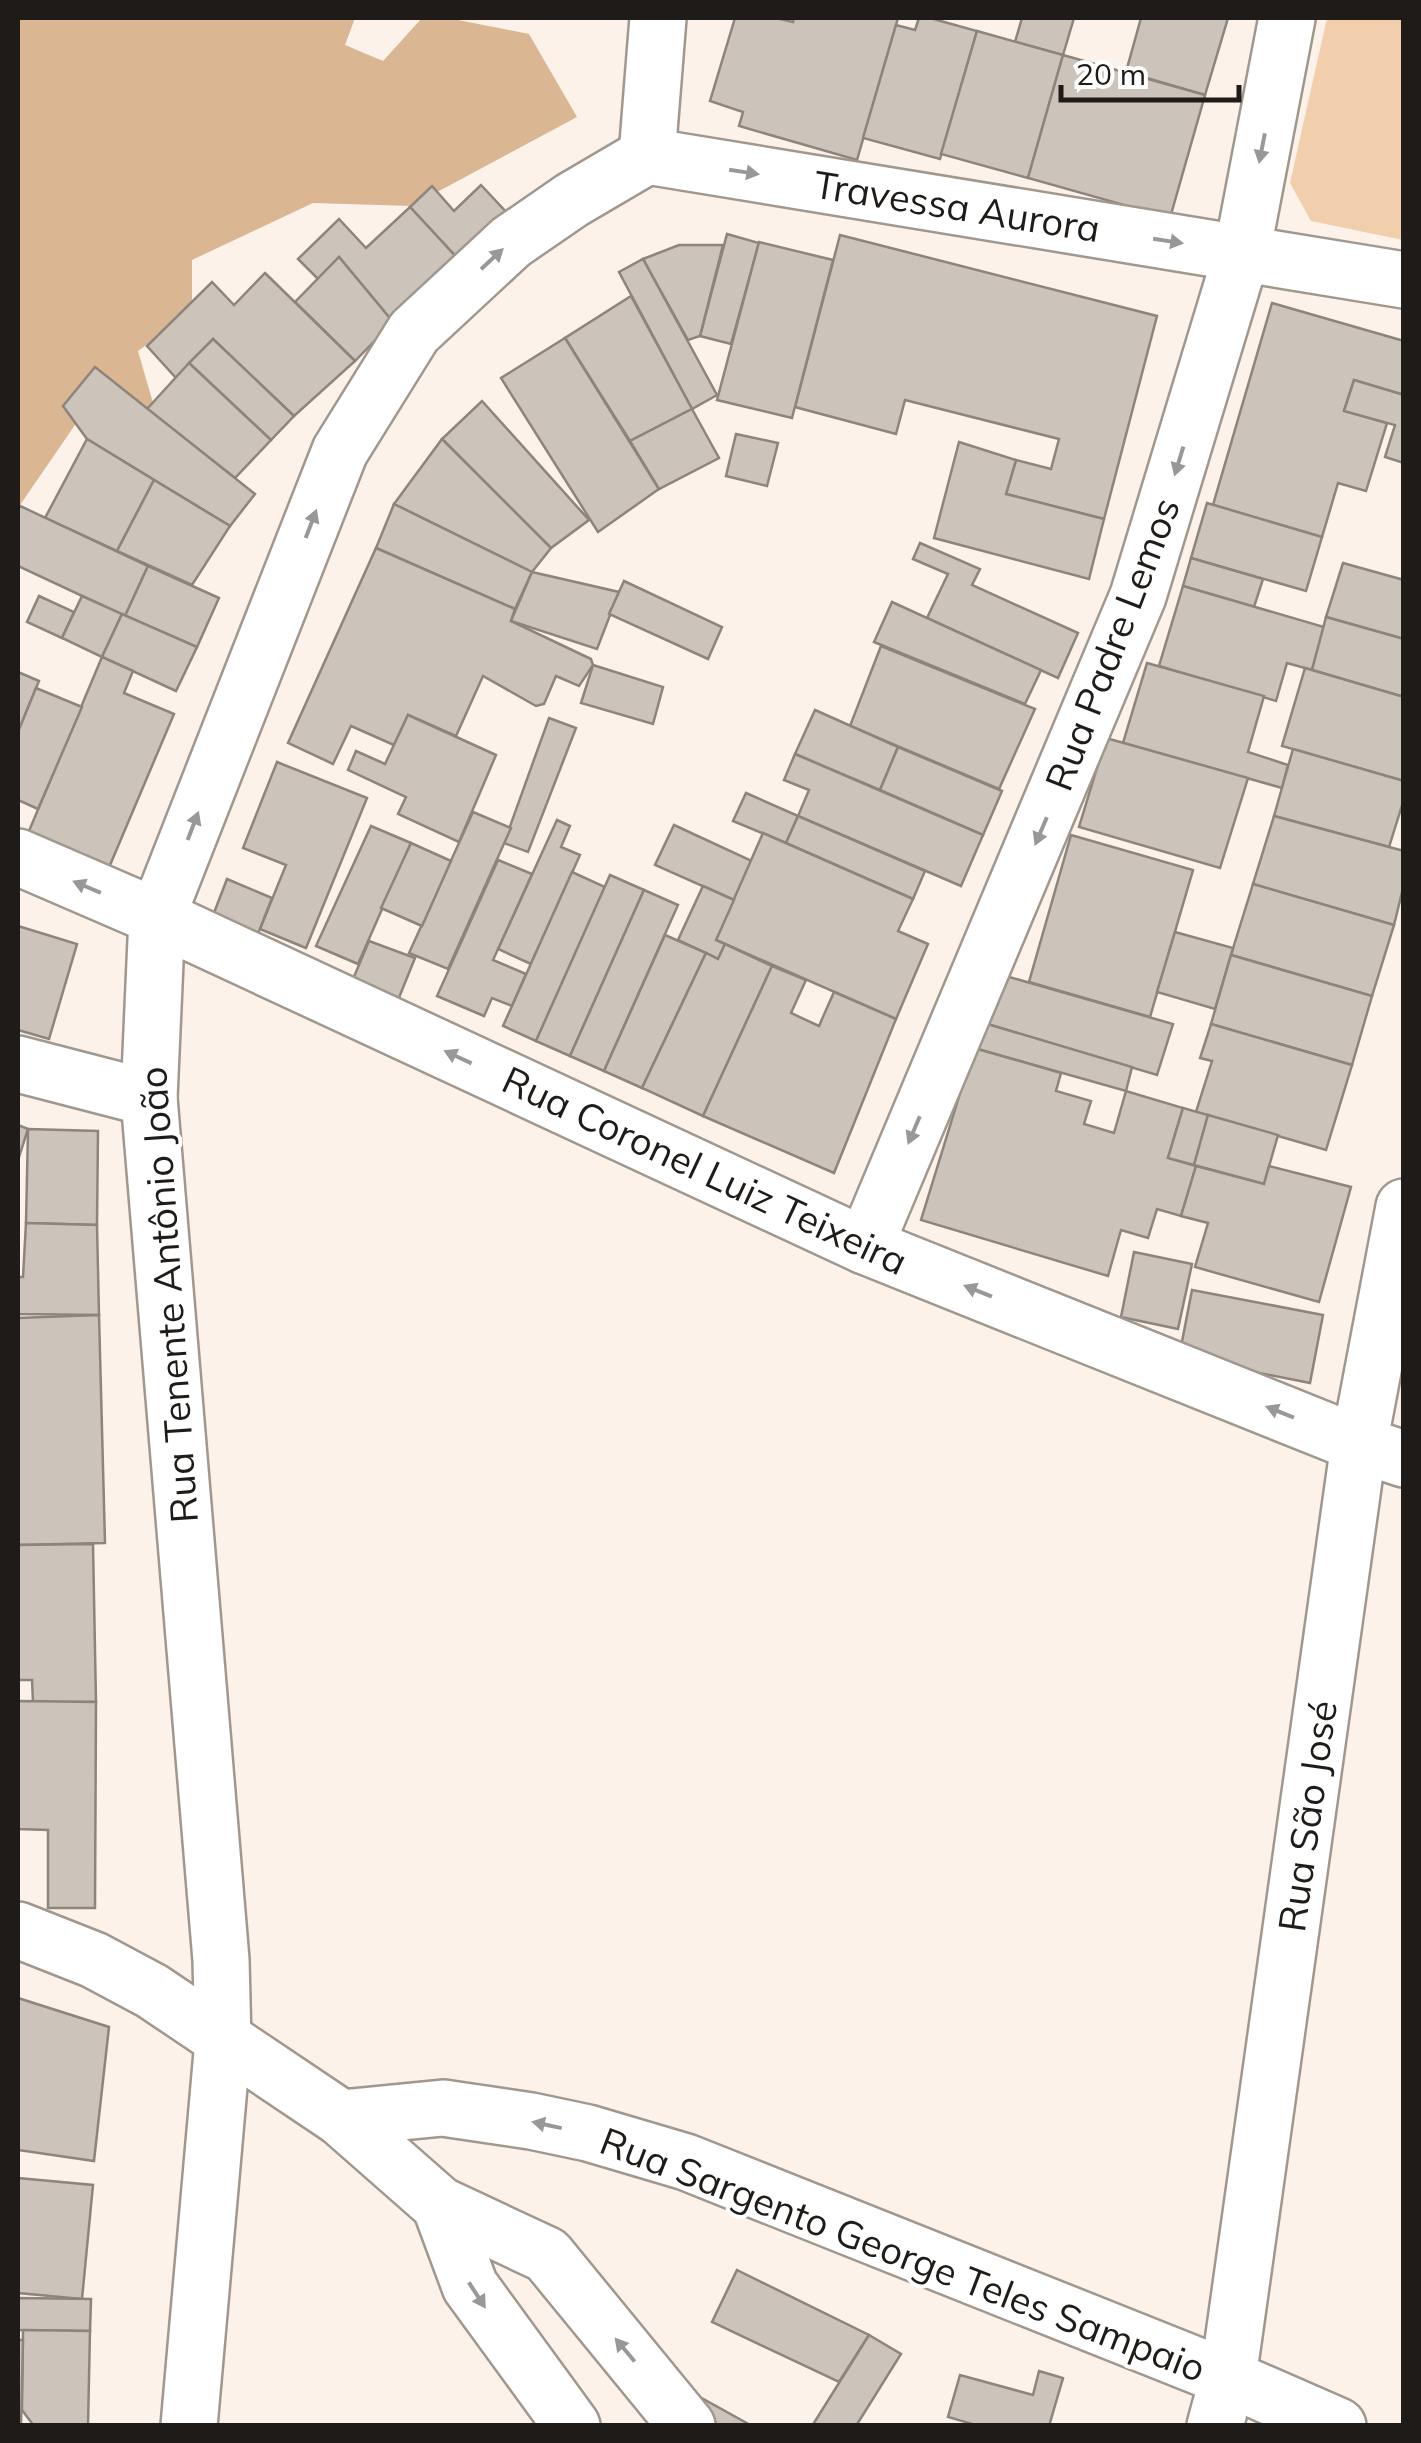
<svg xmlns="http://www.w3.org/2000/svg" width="1421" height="2443" font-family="Mulish,sans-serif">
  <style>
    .green { fill: #f1ceac }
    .forest { fill: #dab693 }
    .building { fill: #ccc3ba; stroke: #8d847b; stroke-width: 2.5 }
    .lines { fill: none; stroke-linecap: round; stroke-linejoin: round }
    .minor-casing { stroke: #a0978e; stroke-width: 60 }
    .major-casing { stroke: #a0978e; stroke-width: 60 }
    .minor { stroke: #fff; stroke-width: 55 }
    .major { stroke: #fff; stroke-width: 55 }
    .oneway { fill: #9a9897 }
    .labels { text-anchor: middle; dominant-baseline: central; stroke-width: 8; stroke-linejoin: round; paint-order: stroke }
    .street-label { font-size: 38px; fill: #1e1b18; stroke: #fff }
  </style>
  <rect width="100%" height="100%" fill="#fcf2e9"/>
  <polygon class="green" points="1327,18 1403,18 1403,240 1311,221 1290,183"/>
  <polygon class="forest" points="18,18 355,18 345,45 383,61 422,18 448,18 529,34 577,117 411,206 313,203 192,260 192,312 138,351 164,441 79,419 18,508"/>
  <g class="building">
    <polygon points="735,18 776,18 793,22 794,18 898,18 857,160 739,126 743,112 710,101"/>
    <polygon points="919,18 930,18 977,31 940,159 863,138 896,25 915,30"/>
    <polygon points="1022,18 1074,18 1063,55 1015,42"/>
    <polygon points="1141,18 1228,18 1205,95 1126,72"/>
    <polygon points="977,31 1063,55 1028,178 941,154"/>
    <polygon points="1063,55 1205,95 1170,218 1028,178"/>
    <polygon points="481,185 509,215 460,261 410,207 432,186 454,211"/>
    <polygon points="410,207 460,261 393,322 339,257 318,279 298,259 339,219 366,248"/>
    <polygon points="727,234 759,243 731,344 700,336"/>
    <polygon points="840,235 1157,316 1104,519 1006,494 1016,460 1051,469 1059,439 905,400 896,434 795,407"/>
    <polygon points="759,242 833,260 792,418 717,400"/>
    <polygon points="679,245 723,245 700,336 688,340 643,259"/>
    <polygon points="339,257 393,322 355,361 295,302"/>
    <polygon points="643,259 717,395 692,409 619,272"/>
    <polygon points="265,273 355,361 294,416 213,339 176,378 147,346 212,282 234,305"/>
    <polygon points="631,296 692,409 630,441 565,338"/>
    <polygon points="1272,303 1404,341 1404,395 1354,380 1344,411 1387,423 1366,491 1338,483 1322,537 1213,505"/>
    <polygon points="565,338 659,489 598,532 501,378"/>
    <polygon points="213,339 294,416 271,440 189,363"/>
    <polygon points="189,363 271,440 235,478 147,409"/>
    <polygon points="95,367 255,494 230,526 87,439 63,406"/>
    <polygon points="1354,380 1404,395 1404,463 1385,457 1395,425 1344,411"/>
    <polygon points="482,401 589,520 551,548 442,439"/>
    <polygon points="692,409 719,458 659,489 630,441"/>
    <polygon points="736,434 778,443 767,486 726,476"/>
    <polygon points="87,439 154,480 117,551 45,518"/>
    <polygon points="442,439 551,548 532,572 394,504"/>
    <polygon points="959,442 1016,460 1006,494 1104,519 1089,579 934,538"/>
    <polygon points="154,480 230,526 192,585 117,551"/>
    <polygon points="1207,503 1322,537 1306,591 1191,558"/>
    <polygon points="394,504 532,572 515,609 376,548"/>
    <polygon points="18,505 148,566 125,616 18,566"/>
    <polygon points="920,543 980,569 972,585 1078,633 1058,678 927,618 948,574 913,559"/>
    <polygon points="376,548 515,609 511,621 591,659 593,665 579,686 556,676 544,704 536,706 483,676 456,736 408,715 394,745 351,726 333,764 288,743"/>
    <polygon points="1191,558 1263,579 1254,607 1183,586"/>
    <polygon points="1343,563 1404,580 1404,639 1326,617"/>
    <polygon points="148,566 219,598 197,647 125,616"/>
    <polygon points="532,572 619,592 597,649 511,621"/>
    <polygon points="624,581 722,627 708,659 609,614"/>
    <polygon points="1183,586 1324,627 1312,670 1287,663 1276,701 1159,666"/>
    <polygon points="39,596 74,612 62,638 27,622"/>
    <polygon points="82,596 122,614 102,657 62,638"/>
    <polygon points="892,602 1041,670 1025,704 874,642"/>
    <polygon points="122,614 197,647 176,691 102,657"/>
    <polygon points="1326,617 1404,639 1404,697 1312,670"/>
    <polygon points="881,646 1035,709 999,789 850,726"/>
    <polygon points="102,657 133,671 124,693 174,714 102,884 21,850"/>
    <polygon points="1147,663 1264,696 1248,752 1288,765 1282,788 1123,743"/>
    <polygon points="593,665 663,687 653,724 581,703"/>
    <polygon points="1305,668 1404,697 1404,781 1282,746"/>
    <polygon points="18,672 39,681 18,732"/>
    <polygon points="36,688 82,707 38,809 18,800 18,732"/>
    <polygon points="815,710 898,747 880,790 795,754"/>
    <polygon points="408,715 496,755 459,842 398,814 406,797 348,770 356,751 385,764"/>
    <polygon points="549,718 576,728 528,852 504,843"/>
    <polygon points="1106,738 1248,778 1220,868 1079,827"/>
    <polygon points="898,747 1002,791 983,835 880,790"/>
    <polygon points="1293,749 1404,781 1404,799 1389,847 1274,816"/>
    <polygon points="795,754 983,835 961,886 798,816 809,790 784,780"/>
    <polygon points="277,762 367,798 306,948 260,929 286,865 243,848"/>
    <polygon points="746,793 798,816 786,843 733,821"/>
    <polygon points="473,812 511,828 448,969 409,953"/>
    <polygon points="798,816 925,871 913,899 786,843"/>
    <polygon points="1274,816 1404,851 1404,884 1394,925 1253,884"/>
    <polygon points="557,820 570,826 561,847 580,855 531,964 498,949"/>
    <polygon points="674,825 752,861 734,900 655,865"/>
    <polygon points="371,826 411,843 358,964 316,946"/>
    <polygon points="763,833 913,899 898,931 928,944 896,1019 716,940"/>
    <polygon points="1071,835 1193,870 1150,1017 1029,982"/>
    <polygon points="411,843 451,861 422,926 381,908"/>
    <polygon points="498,860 532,874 493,960 526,974 512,1006 492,998 484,1016 437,996"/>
    <polygon points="572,872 605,887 536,1041 503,1026"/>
    <polygon points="610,875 644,890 570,1056 536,1041"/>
    <polygon points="227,879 272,898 252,949 207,931"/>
    <polygon points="1253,884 1394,925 1372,996 1231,955"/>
    <polygon points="703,886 734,900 716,940 725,944 718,959 678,940"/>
    <polygon points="644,890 678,905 604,1071 570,1056"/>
    <polygon points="18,926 77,944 49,1039 18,1030"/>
    <polygon points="1175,932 1233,948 1215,1009 1157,992"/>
    <polygon points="665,935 706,953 642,1088 604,1071"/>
    <polygon points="369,941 415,958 394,1010 348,991"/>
    <polygon points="725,944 772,966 703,1116 642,1088 706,953 718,959"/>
    <polygon points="1231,955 1372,996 1352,1065 1211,1024"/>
    <polygon points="772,966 806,980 791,1013 819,1026 834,992 896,1019 834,1173 703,1116"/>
    <polygon points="999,974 1173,1024 1157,1075 984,1023"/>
    <polygon points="984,1023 1132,1067 1126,1091 974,1048"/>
    <polygon points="1211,1024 1352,1065 1326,1150 1196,1112 1212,1061 1200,1058"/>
    <polygon points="974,1048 1061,1073 1056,1091 1091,1101 1084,1124 1114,1133 1126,1091 1183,1108 1168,1158 1196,1166 1181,1216 1157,1209 1148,1238 1121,1230 1108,1276 921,1220"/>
    <polygon points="1183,1108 1208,1115 1194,1165 1168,1158"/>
    <polygon points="1208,1115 1278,1135 1264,1184 1194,1165"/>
    <polygon points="18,1125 28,1129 18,1160"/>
    <polygon points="28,1129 98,1131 97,1225 26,1223"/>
    <polygon points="1196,1166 1264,1184 1269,1166 1351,1187 1319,1302 1195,1267 1208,1223 1181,1216"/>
    <polygon points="26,1223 97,1225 99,1315 18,1314 18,1277 23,1277"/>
    <polygon points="1134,1252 1192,1264 1178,1329 1121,1317"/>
    <polygon points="1192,1290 1323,1315 1310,1383 1179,1357"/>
    <polygon points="99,1315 105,1543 18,1545 18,1318"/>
    <polygon points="93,1544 96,1702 33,1702 32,1680 18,1680 18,1545"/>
    <polygon points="18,1701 96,1702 95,1908 48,1908 48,1830 18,1829"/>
    <polygon points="18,1998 109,2027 94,2161 18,2150"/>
    <polygon points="18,2178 93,2185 82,2299 18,2293"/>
    <polygon points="737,2270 869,2335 839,2382 712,2322"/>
    <polygon points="18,2298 91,2299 90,2331 18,2330"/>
    <polygon points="23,2330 90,2331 88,2426 34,2426 22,2410"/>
    <polygon points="869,2335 901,2354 856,2426 812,2426"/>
    <polygon points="18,2340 23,2340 21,2426 18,2426"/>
    <polygon points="1039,2371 1063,2378 1049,2426 979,2426 948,2417 960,2375 1033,2395"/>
    <polygon points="689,2391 752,2426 697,2426"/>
  </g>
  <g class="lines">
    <defs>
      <g id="minor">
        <polyline points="647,156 572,200 511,242 414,332 340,451 157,917 865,1246 1359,1444 1404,1459"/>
        <polyline points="647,156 1404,280"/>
        <polyline points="647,156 658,18"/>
        <polyline points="18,1064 149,1098"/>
        <polyline points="865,1246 1138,596 1242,253 1287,18"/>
        <polyline points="341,2118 443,2108 531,2121 588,2133 686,2162 1228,2378 1338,2426"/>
        <polyline points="189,2426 223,2041"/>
        <polyline points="1215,2426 1228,2378 1359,1444 1404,1207"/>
      </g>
      <g id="major">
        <polyline points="18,857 157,917 149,1098 221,1960 223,2041"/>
        <polyline points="18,1930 94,1960 152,1991 341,2118 440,2205 547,2255 687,2426"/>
        <polyline points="440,2205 470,2286 572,2426"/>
      </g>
    </defs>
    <use href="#minor" class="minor-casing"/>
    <use href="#major" class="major-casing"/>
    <use href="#minor" class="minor"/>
    <use href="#major" class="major"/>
  </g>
  <defs><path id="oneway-solid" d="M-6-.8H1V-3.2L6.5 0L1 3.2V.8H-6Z" transform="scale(2.5)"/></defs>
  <g class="oneway">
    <use href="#oneway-solid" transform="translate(1262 148) rotate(101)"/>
    <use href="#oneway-solid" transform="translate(744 172) rotate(9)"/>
    <use href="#oneway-solid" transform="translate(1168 241) rotate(9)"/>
    <use href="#oneway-solid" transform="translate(492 259) rotate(-43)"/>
    <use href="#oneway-solid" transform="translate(1179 461) rotate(107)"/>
    <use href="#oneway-solid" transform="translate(311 524) rotate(-69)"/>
    <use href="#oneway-solid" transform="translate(193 826) rotate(-69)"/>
    <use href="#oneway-solid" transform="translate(1041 831) rotate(113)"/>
    <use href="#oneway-solid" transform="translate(87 887) rotate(-157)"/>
    <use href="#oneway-solid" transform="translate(458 1057) rotate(-155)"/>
    <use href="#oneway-solid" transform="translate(914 1130) rotate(113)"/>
    <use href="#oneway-solid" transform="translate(978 1291) rotate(-158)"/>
    <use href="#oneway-solid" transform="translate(1280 1412) rotate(-158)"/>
    <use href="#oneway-solid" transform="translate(547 2125) rotate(-168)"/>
    <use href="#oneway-solid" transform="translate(477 2295) rotate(57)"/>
    <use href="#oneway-solid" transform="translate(625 2350) rotate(-130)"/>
  </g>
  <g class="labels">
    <g class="street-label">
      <text transform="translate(957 206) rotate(9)">Travessa Aurora</text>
      <text transform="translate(1112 644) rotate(-69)">Rua Padre Lemos</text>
      <text transform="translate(705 1170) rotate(25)">Rua Coronel Luiz Teixeira</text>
      <text transform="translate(168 1295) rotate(-94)">Rua Tenente Antônio João</text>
      <text transform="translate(1307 1816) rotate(-82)">Rua São José</text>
      <text transform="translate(903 2254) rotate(21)">Rua Sargento George Teles Sampaio</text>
    </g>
  </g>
  <rect width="1421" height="2443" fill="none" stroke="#1e1b18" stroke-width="40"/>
  <path d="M1061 85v15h178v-15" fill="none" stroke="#1e1b18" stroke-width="5"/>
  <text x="1076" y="85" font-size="30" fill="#1e1b18" stroke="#ffffff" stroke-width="8" paint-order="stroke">20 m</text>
</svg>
